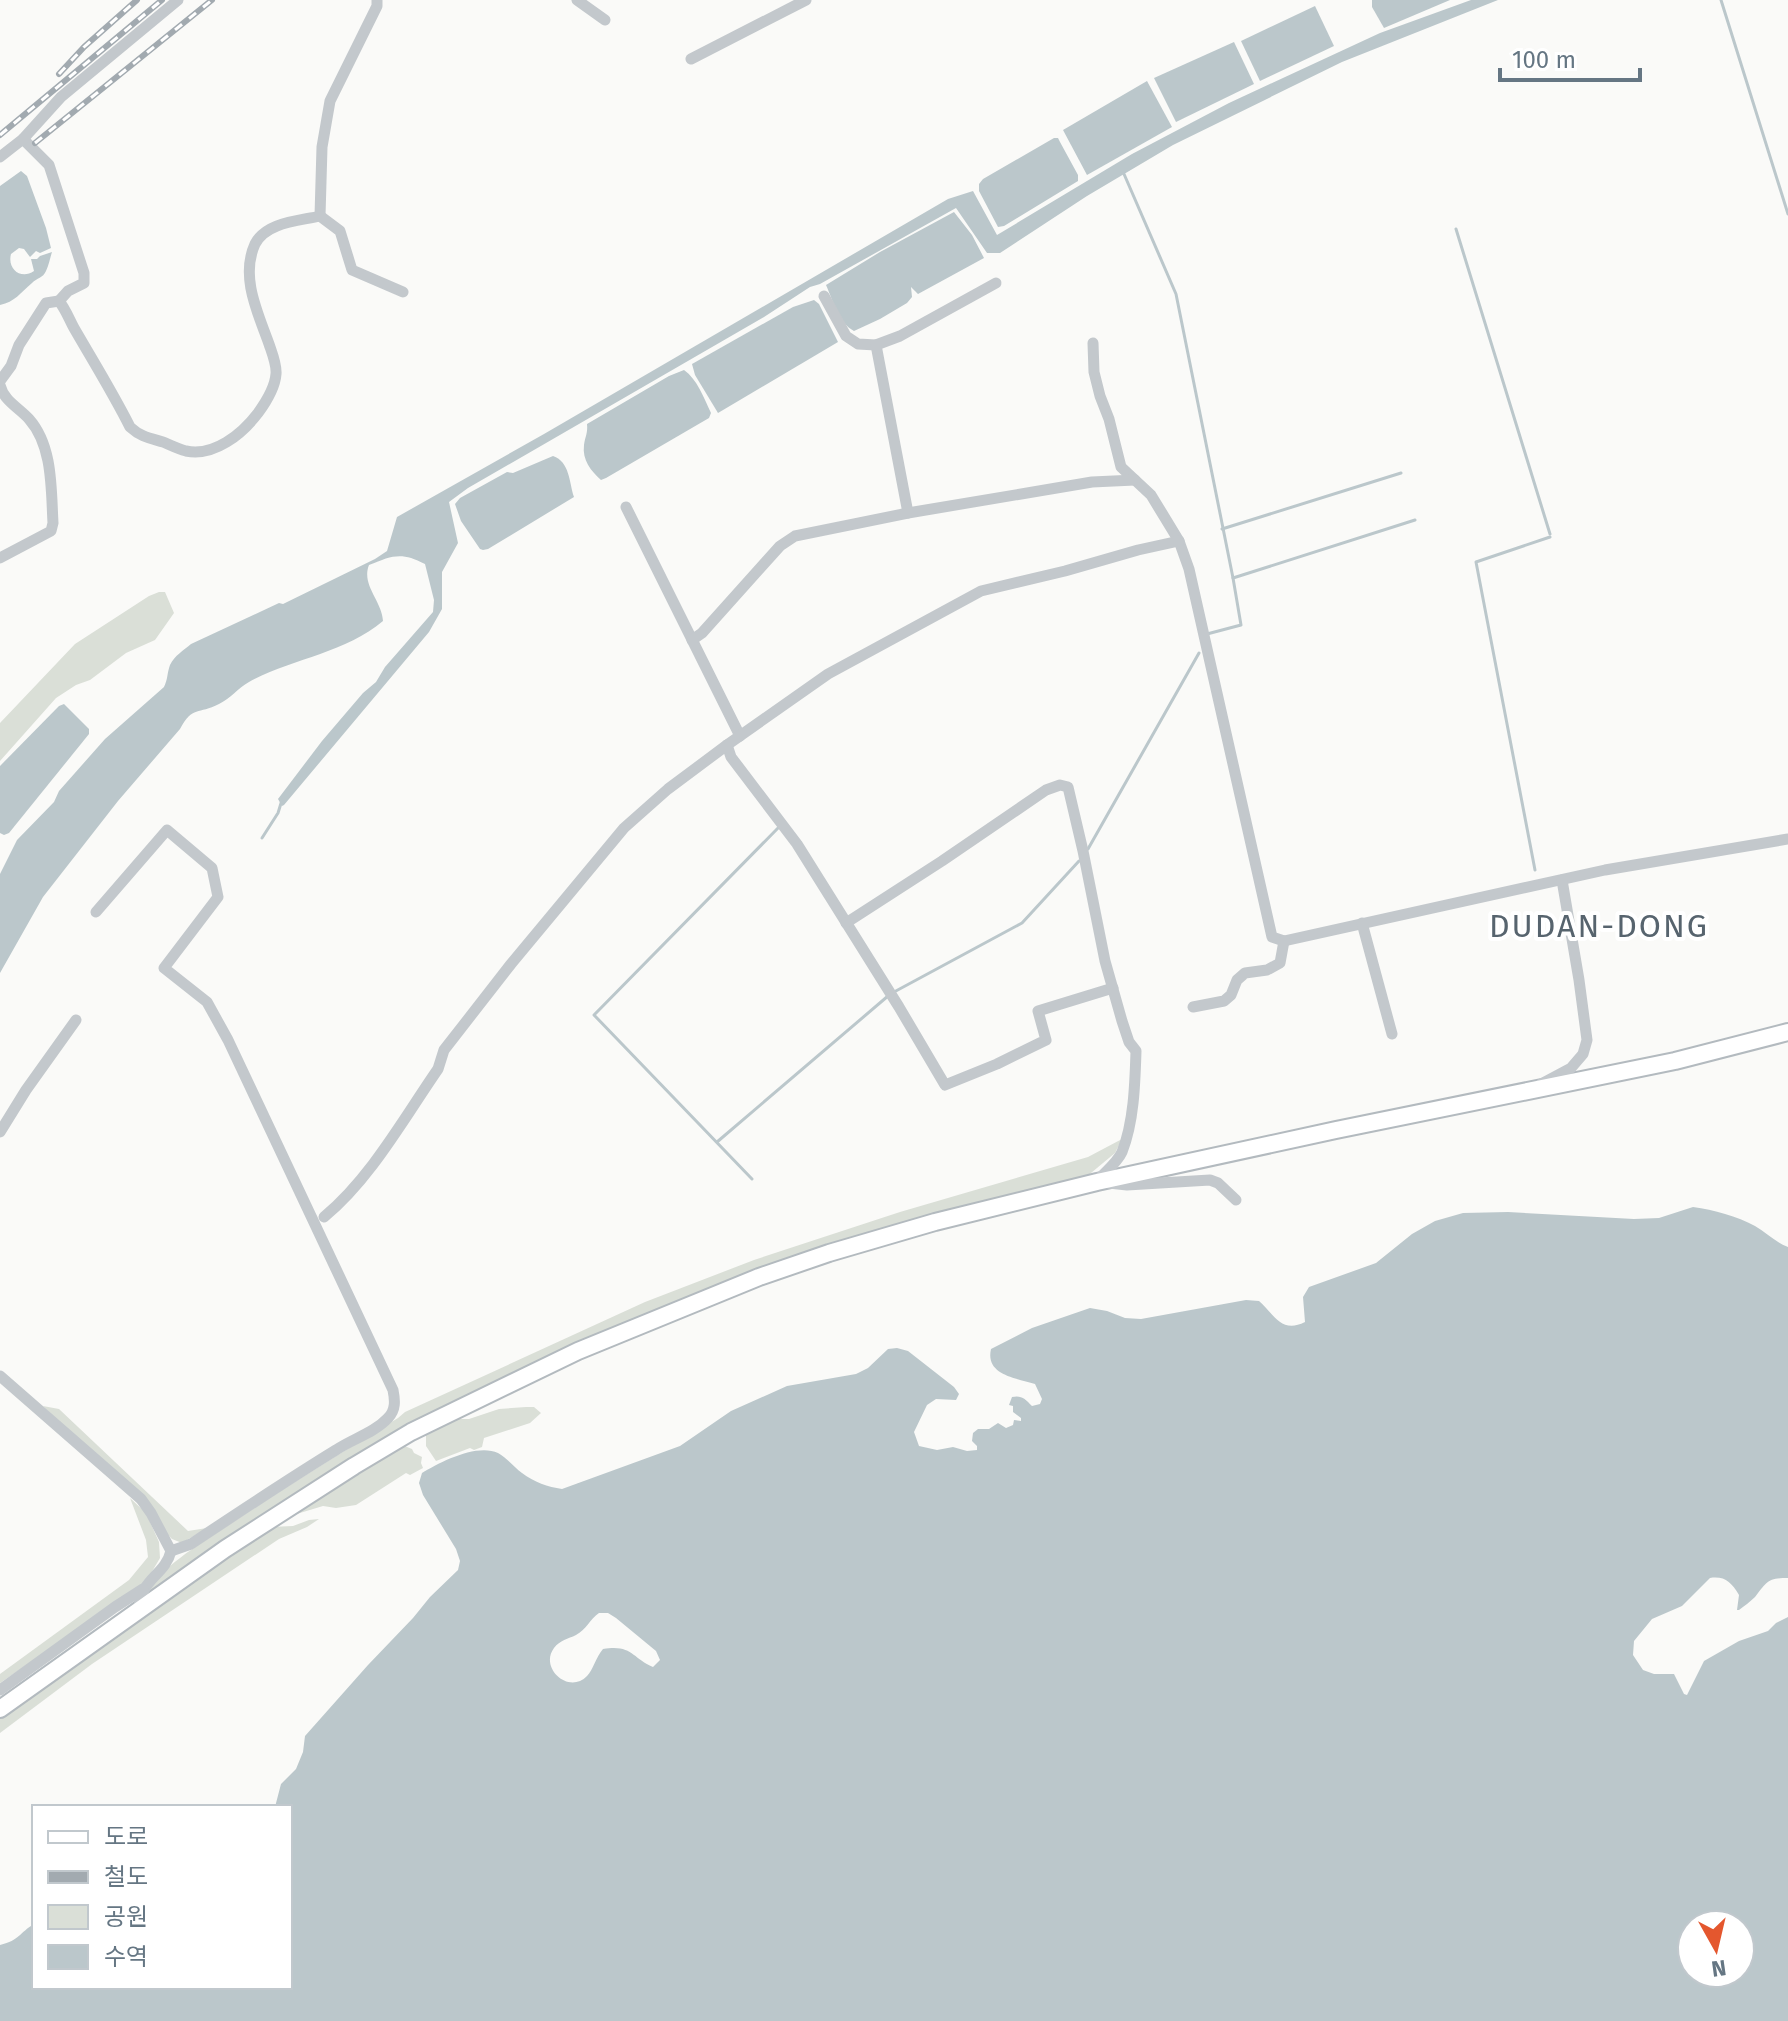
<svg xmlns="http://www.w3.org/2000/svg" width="1788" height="2021" font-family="'Fira Sans','Noto Sans KR',sans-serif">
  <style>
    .green { fill: #dadfd7 }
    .water { fill: #bbc7cb; fill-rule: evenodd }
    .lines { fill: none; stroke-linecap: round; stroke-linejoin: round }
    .stream { stroke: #bbc7cb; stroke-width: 3 }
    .secondary-casing { stroke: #b3babf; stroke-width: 20 }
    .street { stroke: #c3c8cc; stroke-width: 11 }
    .secondary { stroke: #fff; stroke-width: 16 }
    .rail-casing { stroke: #a2aab0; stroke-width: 6 }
    .rail { stroke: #fff; stroke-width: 3; stroke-dasharray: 9; stroke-linecap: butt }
    .labels { text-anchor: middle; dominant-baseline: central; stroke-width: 8; stroke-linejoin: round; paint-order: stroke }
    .quarter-label { font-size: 32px; letter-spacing: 2px; fill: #57646e; stroke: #fff }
  </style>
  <rect width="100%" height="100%" fill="#fafaf8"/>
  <g class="green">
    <polygon points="159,592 165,592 174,613 155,640 126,653 90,680 76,685 56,698 0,761 0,723 75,644 149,596"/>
    <path d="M 1122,1139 L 1115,1153 L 1085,1178 L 915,1220 L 762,1267 L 664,1306 L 537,1363 L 146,1596 C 157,1569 200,1544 224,1528 C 281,1490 339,1454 398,1418 L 405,1412 L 645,1302 L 754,1260 L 900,1212 L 1088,1157 Z"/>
    <polygon points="43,1406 59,1409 188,1531 207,1528 182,1543 172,1539"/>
    <polygon points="526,1407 534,1407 541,1413 530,1423 484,1438 482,1447 474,1450 470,1448 436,1461 426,1446 426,1431 448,1419 469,1419 499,1409"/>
    <polygon points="402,1445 412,1449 414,1453 422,1457 421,1463 423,1468 410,1475 406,1473 356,1505 336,1508 323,1506 290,1516 292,1513"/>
    <polygon points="130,1498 146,1513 159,1542 160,1558 144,1585 0,1683 0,1674 129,1580 148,1557 146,1540"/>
    <polygon points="319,1519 307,1527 279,1539 92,1664 0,1733 0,1716 166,1595 270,1527 293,1526 309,1520"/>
  </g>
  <g class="water">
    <polygon points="1372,0 1450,0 1384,28 1372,7"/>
    <path d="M 1471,0 L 1498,0 L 1342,62 L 1173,145 L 1087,196 L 1000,253 L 987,253 L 956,208 L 820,284 L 810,287 L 764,317 L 468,488 L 449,502 L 458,543 L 442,572 L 442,609 L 429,632 L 284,805 L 282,806 L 278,799 L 322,741 L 363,693 L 376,682 L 385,667 L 433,612 L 434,600 L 425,564 C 402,552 393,555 369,565 C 361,585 382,601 383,621 C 345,653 291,659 249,682 C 238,688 230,699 219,704 C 198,715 193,705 180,729 L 118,801 L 43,897 L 0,973 L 0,874 L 17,840 L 54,802 L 59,791 L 105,739 L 164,687 C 168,679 167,673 170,665 C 175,655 183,651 191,644 L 279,603 L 283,604 L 375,559 L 387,551 L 397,517 L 544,434 L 948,199 L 973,191 L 997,235 L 1132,154 L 1229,103 L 1380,33 Z"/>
    <polygon points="1315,6 1334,46 1260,81 1241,41"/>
    <polygon points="1234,42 1254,84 1176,122 1154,78"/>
    <polygon points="1147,81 1172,127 1087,175 1063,130"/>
    <polygon points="1054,138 1058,138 1060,142 1078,175 1078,181 1004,226 998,227 979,191 979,184 983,179"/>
    <path d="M 21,171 L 27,176 L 46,228 L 51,248 L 40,253 L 36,251 L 30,257 L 24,249 L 19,248 L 11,254 C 7,269 21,280 34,271 L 31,259 L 37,259 L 40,256 L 52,252 C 50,258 49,265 46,271 C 43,278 37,278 32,283 C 20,293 15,302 0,305 L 0,186 Z"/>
    <path d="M 954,212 L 972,235 L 984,258 L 918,294 L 911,287 L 912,297 L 907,303 L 880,319 L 854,331 C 839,323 833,301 826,285 L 880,252 Z"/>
    <polygon points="814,300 819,304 838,342 718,413 695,375 692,364 793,307"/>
    <path d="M 684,370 C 697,379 704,398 711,413 L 709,418 L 606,478 L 601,480 C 591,471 582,460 584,445 C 585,437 588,433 587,424 L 669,376 Z"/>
    <path d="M 553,456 C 570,462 569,482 574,497 L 488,549 L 483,550 L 480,549 L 461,521 L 455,504 L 460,498 L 507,472 L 513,473 Z"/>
    <polygon points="64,704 89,729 89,734 9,833 4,835 0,833 0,766 59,706"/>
    <path d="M 1693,1207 C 1714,1210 1737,1216 1755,1226 C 1767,1233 1775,1242 1788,1247 L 1788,1578 C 1767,1578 1767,1582 1755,1597 C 1750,1602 1744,1606 1739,1610 L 1737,1610 L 1739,1595 C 1731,1582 1725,1576 1710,1578 L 1682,1606 L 1652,1619 L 1634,1641 L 1633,1655 L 1643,1670 L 1654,1674 L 1674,1674 L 1684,1694 L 1687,1695 L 1704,1661 L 1739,1641 L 1768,1631 L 1776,1623 L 1788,1617 L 1788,2021 L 0,2021 L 0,1945 C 20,1940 19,1933 34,1924 L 34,1987 L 290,1987 L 290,1807 L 275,1807 L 281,1784 L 296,1769 L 303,1752 L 305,1736 L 368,1665 L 413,1618 L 430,1597 L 458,1570 L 460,1561 L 456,1549 L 423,1495 L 419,1483 L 422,1473 C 440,1462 477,1443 498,1453 C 507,1458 514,1467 522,1473 C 534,1482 548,1487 562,1489 L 680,1446 L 731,1411 L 787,1386 L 856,1374 L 868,1368 L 888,1349 L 897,1348 L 908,1351 L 954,1387 L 959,1394 L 956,1400 L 936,1399 L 927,1405 L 914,1432 L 919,1446 L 937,1450 L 953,1447 L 967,1451 L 977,1450 L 977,1446 L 972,1441 L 973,1433 L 978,1429 L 989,1429 L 998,1423 L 1006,1428 L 1013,1425 L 1014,1420 L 1021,1421 L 1021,1418 L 1013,1412 L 1013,1406 L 1009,1405 L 1012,1397 C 1022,1395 1025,1399 1032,1406 L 1040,1404 L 1042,1399 L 1035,1384 C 1016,1378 985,1375 991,1349 L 1032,1328 L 1090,1308 L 1107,1311 L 1125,1318 L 1141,1319 L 1246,1300 L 1259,1301 C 1274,1314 1281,1334 1305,1322 L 1303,1297 L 1309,1287 L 1376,1263 L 1412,1234 L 1435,1221 L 1463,1213 L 1508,1212 L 1634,1219 L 1659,1218 ZM 599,1613 L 608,1613 L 616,1618 L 656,1651 L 660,1660 L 653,1667 C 632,1658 632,1644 603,1649 C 596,1657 593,1670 587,1676 C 569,1695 539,1668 554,1648 C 560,1640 568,1639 576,1635 C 586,1630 590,1619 599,1613 ZM 1692,1925 L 1740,1925 L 1740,1973 L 1692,1973 Z"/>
  </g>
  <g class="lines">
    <g class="stream">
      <polyline points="1721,0 1788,214"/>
      <polyline points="1124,174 1176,294 1233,578 1241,625 1207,634"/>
      <polyline points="1456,229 1550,534"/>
      <polyline points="1222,529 1401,473"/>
      <polyline points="1233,578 1415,520"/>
      <polyline points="262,838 278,813 282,800"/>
      <polyline points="1088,849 1199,653"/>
      <polyline points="1535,870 1476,562 1550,537"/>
      <polyline points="894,992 1022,923 1079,861"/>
      <polyline points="717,1142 888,996"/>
      <polyline points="752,1179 594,1015 779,827"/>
    </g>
    <defs>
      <polyline id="secondary" points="0,1709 225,1549 354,1466 411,1432 578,1351 759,1277 829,1253 935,1222 1097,1182 1336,1130 1675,1061 1788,1032"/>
    </defs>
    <use href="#secondary" class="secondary-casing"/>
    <g class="street">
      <polyline points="577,0 605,20"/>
      <polyline points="691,59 806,0"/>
      <path d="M 23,139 L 49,165 L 84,273 L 84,283 L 68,291 L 59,301 C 66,310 69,319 74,328 C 93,361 113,393 130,427 C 141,437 149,438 163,442 C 170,445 178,449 186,451 C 214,457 242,434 258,413 C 266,402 275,388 276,374 C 277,365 272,353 269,344 C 258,313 240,277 255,244 C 266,222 299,221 320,216 L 322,147 L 330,101 L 377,6 L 377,0"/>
      <polyline points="0,157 23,139 61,97 178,0"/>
      <polyline points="320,216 340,231 352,270 403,292"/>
      <polyline points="824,296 846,336 858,344 876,345 900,336 996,283"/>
      <polyline points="1093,343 1094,372 1100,396 1109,419 1121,467 1151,495 1179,541 1189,569 1272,937 1284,941 1605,870 1788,839"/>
      <polyline points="876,345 908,513"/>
      <polyline points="0,381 11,366 19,345 46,303 59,301"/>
      <path d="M 0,385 C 4,401 18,407 29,419 C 53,446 51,489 53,523 L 51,531 L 0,558"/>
      <polyline points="626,507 740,736"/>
      <polyline points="692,640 702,633 780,546 795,536 908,513 1092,482 1135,480"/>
      <polyline points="727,745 731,757 797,844 899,1007 945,1085 997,1064 1046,1040 1038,1011 1113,988"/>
      <path d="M 96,912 L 167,830 L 212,868 L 218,897 L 164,968 L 207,1002 L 228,1040 L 393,1390 C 395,1400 396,1410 388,1418 C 374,1433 352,1439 336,1450 C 287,1480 239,1512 191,1544 L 171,1551"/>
      <path d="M 846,923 L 942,861 L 1046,790 L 1060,785 L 1068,787 L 1083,851 L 1105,961 L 1122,1021 L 1129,1042 L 1136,1051 C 1135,1083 1134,1122 1122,1152 C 1117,1163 1105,1172 1097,1181"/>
      <polyline points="1362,923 1392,1034"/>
      <polyline points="1193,1007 1224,1001 1231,995 1237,980 1245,973 1267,970 1280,963 1284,941"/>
      <polyline points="1541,1084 1571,1068 1583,1054 1587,1040 1579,980 1562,880"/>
      <polyline points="0,1132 26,1090 76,1020"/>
      <polyline points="1109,1183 1127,1185 1210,1180 1218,1183 1236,1200"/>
      <path d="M 324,1217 C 371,1178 404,1118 438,1069 L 444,1050 L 511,964 L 624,828 L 668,789 L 727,745 L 828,674 L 981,591 L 1065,571 L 1138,550 L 1179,541"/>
      <path d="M 0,1376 L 141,1499 L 151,1513 L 171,1551 C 165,1576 140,1578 139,1610"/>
      <polyline points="0,1690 115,1607 143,1589"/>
    </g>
    <use href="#secondary" class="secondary"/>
    <defs>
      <g id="rail">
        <polyline points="59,74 84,47 137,0"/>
        <polyline points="0,135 162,0"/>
        <polyline points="35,143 212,0"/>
      </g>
    </defs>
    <use href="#rail" class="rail-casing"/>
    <use href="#rail" class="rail"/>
  </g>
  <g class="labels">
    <g class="quarter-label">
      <text x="1599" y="926">DUDAN-DONG</text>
    </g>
  </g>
  <rect x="32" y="1805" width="260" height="184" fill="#ffffff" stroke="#c1c8cd" stroke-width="2"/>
  <rect x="48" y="1831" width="40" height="12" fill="#ffffff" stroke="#c1c8cd" stroke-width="2"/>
  <text x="104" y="1845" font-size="24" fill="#657683">도로</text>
  <rect x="48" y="1871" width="40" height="12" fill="#a2aab0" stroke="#c1c8cd" stroke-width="2"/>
  <text x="104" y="1885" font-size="24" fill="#657683">철도</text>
  <rect x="48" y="1905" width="40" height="24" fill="#dadfd7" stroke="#c1c8cd" stroke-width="2"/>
  <text x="104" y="1925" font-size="24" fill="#657683">공원</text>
  <rect x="48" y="1945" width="40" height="24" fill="#bbc7cb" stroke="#c1c8cd" stroke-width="2"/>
  <text x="104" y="1965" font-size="24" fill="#657683">수역</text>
  <g transform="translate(1716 1949) rotate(172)"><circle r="38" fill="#ffffff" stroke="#c1c8cd" stroke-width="2"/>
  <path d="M0-6L14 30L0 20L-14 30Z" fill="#e4572e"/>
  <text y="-12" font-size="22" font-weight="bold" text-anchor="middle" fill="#657683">N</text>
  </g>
  <path d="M1500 68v12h140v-12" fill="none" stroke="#657683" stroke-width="4"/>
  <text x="1512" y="68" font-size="24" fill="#657683" stroke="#ffffff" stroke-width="6" paint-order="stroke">100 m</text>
</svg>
